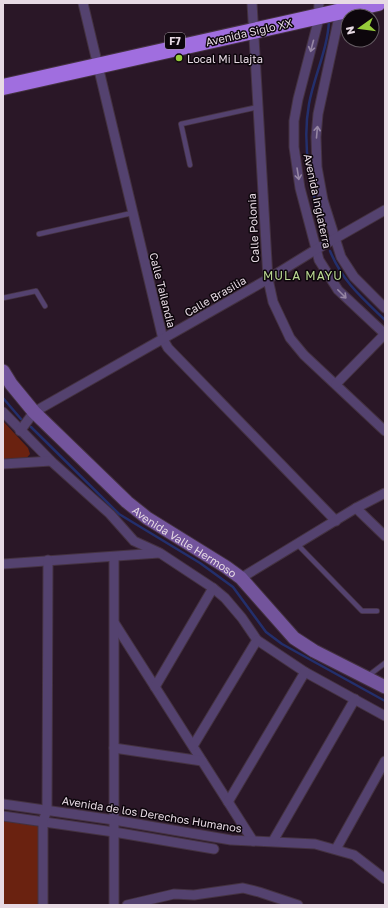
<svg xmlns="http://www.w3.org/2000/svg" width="388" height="908" font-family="'Golos Text',sans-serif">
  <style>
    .green { fill: #6a2210 }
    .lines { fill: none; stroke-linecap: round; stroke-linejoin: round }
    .stream { stroke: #232f6c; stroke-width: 2.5 }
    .lane-casing { stroke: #443241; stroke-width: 6 }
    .street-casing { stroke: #443241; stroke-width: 11 }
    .secondary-casing { stroke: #443241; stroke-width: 15 }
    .highway-casing { stroke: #443241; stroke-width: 18 }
    .lane { stroke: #54426f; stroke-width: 4.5 }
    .street { stroke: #54426f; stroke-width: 9 }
    .secondary { stroke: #73549c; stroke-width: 13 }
    .highway { stroke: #a06edf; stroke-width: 16 }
    .oneway { stroke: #9686a4 }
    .poi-dot { fill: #96cc3a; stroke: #0d060c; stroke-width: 1.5 }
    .labels { text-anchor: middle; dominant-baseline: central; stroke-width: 3; stroke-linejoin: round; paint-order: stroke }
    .shield { fill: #0d060c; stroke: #a69aa3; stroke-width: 1 }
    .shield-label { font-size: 10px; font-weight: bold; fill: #e7dae4 }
    .street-label { font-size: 11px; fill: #e7dae4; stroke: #0d060c }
    .poi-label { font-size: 11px; fill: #e7dae4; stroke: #0d060c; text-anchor: start }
    .neighbourhood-label { font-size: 12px; letter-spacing: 1px; fill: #b9d891; stroke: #0d060c }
  </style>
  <rect width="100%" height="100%" fill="#2a1727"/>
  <g class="green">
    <polygon points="3,421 28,448 30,454 25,460 3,462"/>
    <polygon points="3,818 37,825 38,827 39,905 3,905"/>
  </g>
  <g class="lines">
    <g class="stream">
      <path d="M 323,233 C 312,190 301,148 309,104 C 314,76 328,49 329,20"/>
      <path d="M 330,251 C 343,282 361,297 385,320"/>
      <polyline points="3,398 21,419"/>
      <polyline points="31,427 119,514 200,563 233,587 266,632 282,644 385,701"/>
    </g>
    <defs>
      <g id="lane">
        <polyline points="190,165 181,124 258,107"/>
        <polyline points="39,234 132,213"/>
        <polyline points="3,298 36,291 45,306"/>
        <polyline points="297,544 362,611 377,611"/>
        <polyline points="368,676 385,663"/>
      </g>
      <g id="street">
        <polyline points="83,3 163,339 168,348 336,521"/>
        <polyline points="252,3 268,279 273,302 290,338 304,355 385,431"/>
        <polyline points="319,3 318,22 298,99 294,121 294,147 300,188 319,260 338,290 385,334"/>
        <polyline points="338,3 339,17 318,114 316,137 317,167 323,200 341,257 354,277 385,308"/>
        <polyline points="336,384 385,334"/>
        <polyline points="3,412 51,461 110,514 134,541 160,553 213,588 225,598 242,618 257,640 305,672 385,716"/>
        <polyline points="20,431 34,412 268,279 315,250 385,210"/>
        <polyline points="3,464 51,461"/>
        <polyline points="356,508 385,536"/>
        <polyline points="3,564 159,553"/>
        <polyline points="241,578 356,508 385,493"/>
        <polyline points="115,624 253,841"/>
        <polyline points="155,687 213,588"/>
        <polyline points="193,746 257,640"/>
        <polyline points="114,748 202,761"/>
        <polyline points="228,802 305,672"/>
        <polyline points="3,804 114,820 231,840 315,844 354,855 385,879"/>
        <polyline points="3,816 114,832 214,849"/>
        <polyline points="273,841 355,699"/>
        <polyline points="336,849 385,761"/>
        <polyline points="43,905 43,821 47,810 48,560"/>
        <polyline points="114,905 114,557"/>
        <polyline points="127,905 174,894 194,895 243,888 259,892 298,905"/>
      </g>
      <g id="secondary">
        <path id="s1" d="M 3,371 L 11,384 L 34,412 L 127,502 L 147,518 L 226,567 L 241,578 L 294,638 L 314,651 L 385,687"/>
      </g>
      <polyline id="highway" points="3,87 378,3"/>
    </defs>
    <use href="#lane" class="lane-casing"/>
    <use href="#street" class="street-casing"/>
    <use href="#secondary" class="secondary-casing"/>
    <use href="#highway" class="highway-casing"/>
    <use href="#lane" class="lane"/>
    <use href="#street" class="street"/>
    <use href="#secondary" class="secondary"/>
    <use href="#highway" class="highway"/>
  </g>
  <defs><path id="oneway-shaft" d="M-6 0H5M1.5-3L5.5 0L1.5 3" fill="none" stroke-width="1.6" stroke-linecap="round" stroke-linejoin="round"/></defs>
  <g class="oneway">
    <use href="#oneway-shaft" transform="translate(312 46) rotate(105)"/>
    <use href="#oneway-shaft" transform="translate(317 132) rotate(-85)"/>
    <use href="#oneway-shaft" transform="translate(298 174) rotate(81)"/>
    <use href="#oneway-shaft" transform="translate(342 294) rotate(45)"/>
  </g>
  <circle class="poi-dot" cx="179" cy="58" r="4"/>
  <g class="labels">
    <rect class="shield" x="165" y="33" width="20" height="16" rx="3"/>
    <g class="shield-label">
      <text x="175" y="41">F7</text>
    </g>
    <g class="street-label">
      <text transform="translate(249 32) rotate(-13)">Avenida Siglo XX</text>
      <text transform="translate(318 201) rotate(78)">Avenida Inglaterra</text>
      <text transform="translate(253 228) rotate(-93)">Calle Polonia</text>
      <text transform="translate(163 290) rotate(76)">Calle Tailandia</text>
      <text transform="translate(215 296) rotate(-30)">Calle Brasilia</text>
      <text stroke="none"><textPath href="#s1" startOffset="251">Avenida Valle Hermoso</textPath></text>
      <text transform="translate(152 814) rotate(9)">Avenida de los Derechos Humanos</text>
    </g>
    <g class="poi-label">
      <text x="187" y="58">Local Mi Llajta</text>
    </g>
    <g class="neighbourhood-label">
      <text x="303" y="275">MULA MAYU</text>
    </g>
  </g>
  <rect width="388" height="908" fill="none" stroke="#e7dae4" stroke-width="8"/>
  <g transform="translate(360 28) rotate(256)"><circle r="19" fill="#0d060c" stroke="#645b62"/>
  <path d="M0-3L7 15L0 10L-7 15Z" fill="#96cc3a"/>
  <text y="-6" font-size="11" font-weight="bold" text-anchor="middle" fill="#e7dae4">N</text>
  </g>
</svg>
